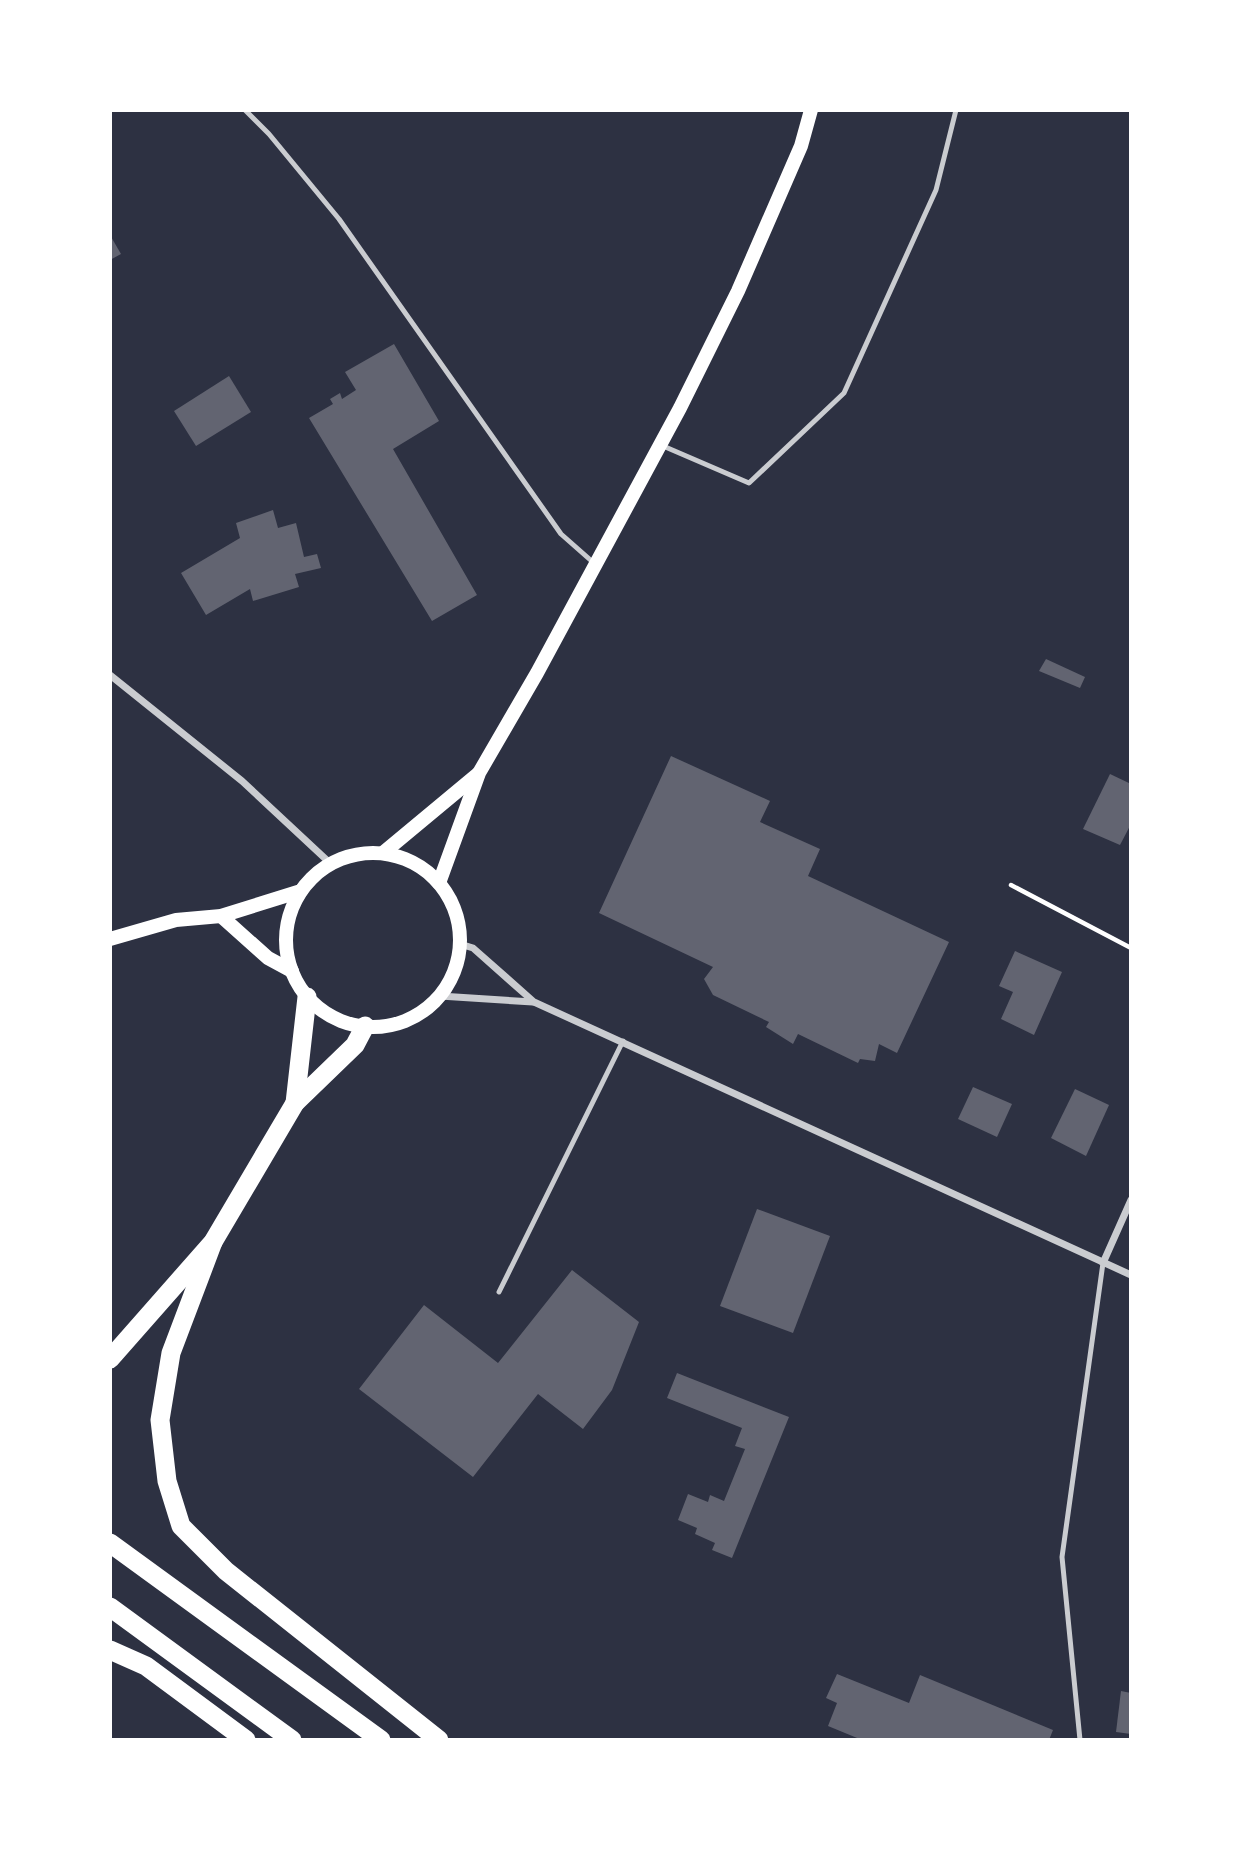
<svg xmlns="http://www.w3.org/2000/svg" width="1241" height="1850" font-family="'PT Serif',serif">
  <style>
    .building { fill: #626471 }
    .lines { fill: none; stroke-linecap: round; stroke-linejoin: round }
    .path { stroke: #fff; stroke-width: 4.5 }
    .service { stroke: #caccd0; stroke-width: 5 }
    .minor { stroke: #caccd0; stroke-width: 7 }
    .secondary { stroke: #fff; stroke-width: 14 }
    .trunk { stroke: #fff; stroke-width: 19 }
  </style>
  <rect width="100%" height="100%" fill="#2d3142"/>
  <g class="building">
    <polygon points="110,235 121,254 110,260"/>
    <polygon points="394,344 439,421 393,449 477,595 432,621 309,418 333,404 330,399 340,393 342,399 356,390 345,372"/>
    <polygon points="229,376 251,412 196,446 174,411"/>
    <polygon points="273,510 278,528 296,523 304,557 317,554 321,568 295,574 299,587 253,601 250,589 206,615 181,573 240,538 236,523"/>
    <polygon points="1046,659 1085,677 1080,688 1039,671"/>
    <polygon points="671,756 770,801 760,822 820,849 808,876 949,942 897,1053 879,1044 875,1061 860,1059 858,1063 798,1034 793,1044 766,1027 769,1022 713,995 704,979 713,967 599,913"/>
    <polygon points="1110,774 1131,784 1131,824 1120,845 1083,829"/>
    <polygon points="1015,951 1062,972 1034,1035 1001,1019 1013,992 999,986"/>
    <polygon points="973,1087 1012,1104 997,1137 958,1119"/>
    <polygon points="1075,1089 1109,1105 1086,1156 1051,1138"/>
    <polygon points="757,1209 830,1236 793,1333 720,1306"/>
    <polygon points="572,1270 639,1322 612,1390 583,1429 538,1394 473,1477 359,1389 424,1305 498,1363"/>
    <polygon points="677,1373 789,1417 732,1558 712,1550 715,1543 695,1534 697,1528 678,1520 688,1494 708,1502 710,1495 724,1501 745,1449 735,1446 742,1428 667,1398"/>
    <polygon points="837,1674 909,1703 920,1675 1053,1730 1049,1740 862,1740 828,1726 837,1703 826,1698"/>
    <polygon points="1121,1691 1131,1693 1131,1734 1116,1732"/>
  </g>
  <g class="lines">
    <polyline class="path" points="1011,885 1131,948"/>
    <g class="service">
      <polyline points="245,110 269,134 339,219 561,534 595,564"/>
      <polyline points="663,446 749,483 844,393 936,190 956,110"/>
      <polyline points="499,1292 623,1041"/>
      <polyline points="1080,1740 1062,1557 1103,1263"/>
    </g>
    <g class="minor">
      <polyline points="110,675 242,781 331,864"/>
      <polyline points="460,944 473,948 534,1002 1131,1275"/>
      <polyline points="440,996 533,1002"/>
      <polyline points="1103,1263 1131,1200"/>
    </g>
    <g class="secondary">
      <polyline points="383,853 478,774"/>
      <circle cx="373" cy="940" r="87"/>
      <polyline points="439,883 479,773 537,673 680,408 738,291 801,146 811,110"/>
      <polyline points="221,916 268,958 292,971"/>
      <polyline points="110,939 176,920 221,916 301,891"/>
    </g>
    <g class="trunk">
      <polyline points="295,1103 307,997"/>
      <polyline points="213,1242 171,1353 160,1420 167,1481 181,1526 226,1571 439,1740"/>
      <polyline points="110,1359 213,1242 295,1103 355,1045 365,1026"/>
      <polyline points="110,1543 381,1740"/>
      <polyline points="110,1607 292,1740"/>
      <polyline points="110,1650 146,1666 246,1740"/>
    </g>
  </g>
  <rect width="1241" height="1850" fill="none" stroke="#ffffff" stroke-width="224"/>
</svg>
